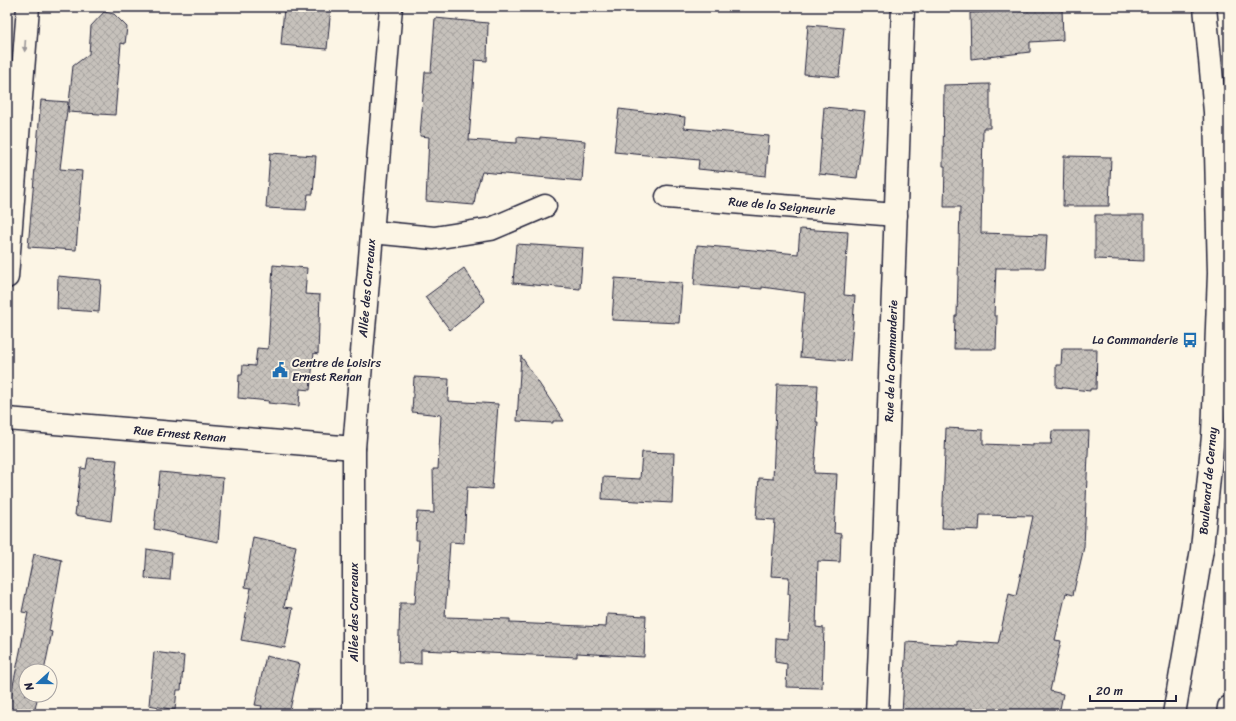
<svg xmlns="http://www.w3.org/2000/svg" width="1236" height="721" font-family="Sriracha,sans-serif">
  <style>
    .building { fill: url(#building-cross-hatch); stroke: #22223b }
    .lines { fill: none; stroke-linecap: round; stroke-linejoin: round }
    .street-casing { stroke: #22223b; stroke-width: 25 }
    .secondary-casing { stroke: #22223b; stroke-width: 25 }
    .street { stroke: #fcf5e5; stroke-width: 22 }
    .secondary { stroke: #fcf5e5; stroke-width: 22 }
    .oneway { fill: #9a9698 }
    .labels { text-anchor: middle; dominant-baseline: central; stroke-width: 4; stroke-linejoin: round; paint-order: stroke }
    .street-label { font-size: 12px; fill: #22223b; stroke: #fcf5e5 }
    .poi-label { font-size: 12px; fill: #22223b; stroke: #fcf5e5; text-anchor: end }
  </style>
  <defs>
    <pattern id="building-cross-hatch" width="8" height="8" patternUnits="userSpaceOnUse"><rect width="8" height="8" fill="#c6c1bb"/><path d="M0 0l8 8M0 8l8-8" fill="none" stroke="#aaa6a2"/></pattern>
  </defs>
  <rect width="100%" height="100%" fill="#fcf5e5"/>
  <filter id="ink" filterUnits="userSpaceOnUse"><feTurbulence type="fractalNoise" baseFrequency=".025" numOctaves="2"/><feDisplacementMap in="SourceGraphic" scale="8" xChannelSelector="R" yChannelSelector="G"/><feConvolveMatrix kernelMatrix="1 2 1 2 8 2 1 2 1" color-interpolation-filters="sRGB"/></filter>
  <g filter="url(#ink)">
    <g class="building">
      <polygon points="284,7 331,7 327,49 281,45"/>
      <polygon points="1062,8 1063,40 1030,42 1030,52 971,59 970,13"/>
      <polygon points="104,12 114,14 127,27 125,44 121,43 115,115 68,112 73,66 89,54 91,26"/>
      <polygon points="435,18 488,23 487,61 475,60 469,140 517,143 517,137 540,139 540,137 585,141 582,181 482,172 476,191 474,205 426,201 429,137 420,136 425,72 431,72"/>
      <polygon points="808,25 844,28 839,77 804,74"/>
      <polygon points="990,84 990,128 983,128 981,233 1047,235 1045,268 996,268 994,316 997,316 996,349 954,349 955,316 957,316 960,207 944,207 945,166 943,166 944,85"/>
      <polygon points="41,100 68,102 60,169 82,171 76,250 28,247"/>
      <polygon points="824,107 865,111 857,178 819,174"/>
      <polygon points="619,109 685,117 684,128 769,136 766,176 698,169 699,160 614,152"/>
      <polygon points="270,153 316,156 313,194 308,194 306,210 266,208"/>
      <polygon points="1064,156 1111,157 1109,206 1063,206"/>
      <polygon points="1095,215 1144,215 1144,261 1095,259"/>
      <polygon points="800,229 848,232 844,295 855,296 850,361 800,357 805,293 762,287 762,289 739,287 739,289 694,285 697,245 798,254"/>
      <polygon points="516,244 583,248 580,289 513,283"/>
      <polygon points="273,265 307,268 305,294 320,295 318,354 314,353 310,390 300,389 299,406 268,403 269,401 238,398 239,375 242,375 243,365 255,366 257,348 268,349"/>
      <polygon points="464,268 485,301 450,330 425,297"/>
      <polygon points="58,276 101,280 99,312 57,309"/>
      <polygon points="615,278 682,283 679,323 612,320"/>
      <polygon points="1062,349 1097,349 1096,389 1090,389 1090,391 1056,387 1056,365 1061,365"/>
      <polygon points="521,356 564,421 553,421 553,423 517,421"/>
      <polygon points="414,377 449,379 448,401 498,404 492,489 467,487 464,543 450,542 445,617 510,619 510,623 606,627 607,614 646,616 644,657 577,653 577,657 421,650 421,664 398,663 400,603 415,603 419,540 416,540 417,512 434,513 433,469 438,469 441,415 412,412"/>
      <polygon points="777,384 818,385 816,422 818,422 814,473 837,474 834,533 841,534 840,562 818,561 816,627 824,628 822,688 786,687 787,664 775,662 776,638 788,639 790,594 788,594 789,577 771,576 775,520 756,519 759,478 773,479"/>
      <polygon points="946,428 983,430 983,444 1033,446 1033,444 1051,444 1052,431 1089,431 1084,547 1073,595 1066,593 1055,640 1061,641 1050,691 1063,694 1059,714 902,714 906,642 958,645 958,641 998,644 1009,594 1016,596 1033,516 980,515 979,530 942,528"/>
      <polygon points="642,452 674,453 672,503 602,499 603,477 640,479"/>
      <polygon points="88,458 117,460 111,521 75,515 81,468 86,469"/>
      <polygon points="160,472 223,478 218,542 154,529"/>
      <polygon points="253,537 296,546 284,607 293,608 285,648 241,640 251,588 245,587"/>
      <polygon points="147,549 172,553 170,580 145,578"/>
      <polygon points="34,554 62,560 49,631 52,632 44,671 26,671 26,695 38,695 34,714 7,714 28,613 22,612"/>
      <polygon points="154,652 184,656 181,690 177,690 175,710 149,705"/>
      <polygon points="266,656 300,664 289,714 260,714 262,706 255,705"/>
    </g>
    <g class="lines">
      <defs>
        <g id="street">
          <polyline points="667,197 896,215"/>
          <polyline points="372,232 434,238 491,229 545,206"/>
          <polyline points="7,277 28,7"/>
          <polyline points="7,419 354,448"/>
          <polyline points="354,714 354,448 391,7"/>
          <polyline points="877,714 883,576 903,7"/>
          <polyline points="1228,714 1229,707"/>
        </g>
        <polyline id="secondary" points="1174,714 1202,549 1213,436 1219,273 1215,112 1205,7"/>
      </defs>
      <use href="#street" class="street-casing"/>
      <use href="#secondary" class="secondary-casing"/>
      <use href="#street" class="street"/>
      <use href="#secondary" class="secondary"/>
    </g>
    <defs><path id="oneway-solid" d="M-6-.8H1V-3.2L6.5 0L1 3.2V.8H-6Z"/></defs>
    <use class="oneway" href="#oneway-solid" transform="translate(25 46) rotate(94)"/>
  </g>
  <defs>
    <symbol id="bus-bare" viewBox="-9 -9 18 18"><path d="M-5-6H5V4H4V6H2V4H-2V6H-4V4H-5ZM-3.5-4V0h7V-4ZM-3.5 1.2v1.5H-2V1.2ZM2 1.2v1.5H3.5V1.2Z" fill="#1f6fb2" stroke="#fcf5e5" stroke-width="2.5" paint-order="stroke"/></symbol>
    <symbol id="civic-bare" viewBox="-9 -9 18 18"><path d="M-.6-6.5H3V-4.5H.6V-3L4-1V1h2V6H-6V1h2V-1L-.6-3ZM-1.2 2.5V6h2.4V2.5Z" fill="#1f6fb2" stroke="#fcf5e5" stroke-width="2.5" paint-order="stroke"/></symbol>
  </defs>
  <g fill-rule="evenodd">
    <use href="#bus-bare" x="1179" y="329" width="22" height="22"/>
    <use href="#civic-bare" x="269" y="359" width="22" height="22"/>
  </g>
  <g class="labels">
    <g class="street-label">
      <text transform="translate(782 206) rotate(5)">Rue de la Seigneurie</text>
      <text transform="translate(367 288) rotate(-85)">Allée des Carreaux</text>
      <text transform="translate(891 361) rotate(-88)">Rue de la Commanderie</text>
      <text transform="translate(180 434) rotate(5)">Rue Ernest Renan</text>
      <text transform="translate(1208 481) rotate(-85)">Boulevard de Cernay</text>
      <text transform="translate(354 612) rotate(-90)">Allée des Carreaux</text>
    </g>
    <g class="poi-label">
      <text x="1178" y="340">La Commanderie</text>
      <text x="292" y="363" text-anchor="start">Centre de Loisirs<tspan x="292" dy="14">Ernest Renan</tspan></text>
    </g>
  </g>
  <rect width="1236" height="721" fill="none" stroke="#fcf5e5" stroke-width="24"/>
  <rect x="12" y="12" width="1212" height="697" fill="none" stroke="#22223b" stroke-width="1.5" filter="url(#ink)"/>
  <g transform="translate(38 683) rotate(249)"><circle r="19" fill="#fcf5e5" stroke="#a5a1a1"/>
  <path d="M0-3L7 15L0 10L-7 15Z" fill="#1f6fb2"/>
  <text y="-6" font-size="11" font-weight="bold" text-anchor="middle" fill="#22223b">N</text>
  </g>
  <path d="M1090 695v6h86v-6" fill="none" stroke="#22223b" stroke-width="2"/>
  <text x="1096" y="695" font-size="12" fill="#22223b" stroke="#fcf5e5" stroke-width="3" paint-order="stroke">20 m</text>
</svg>
